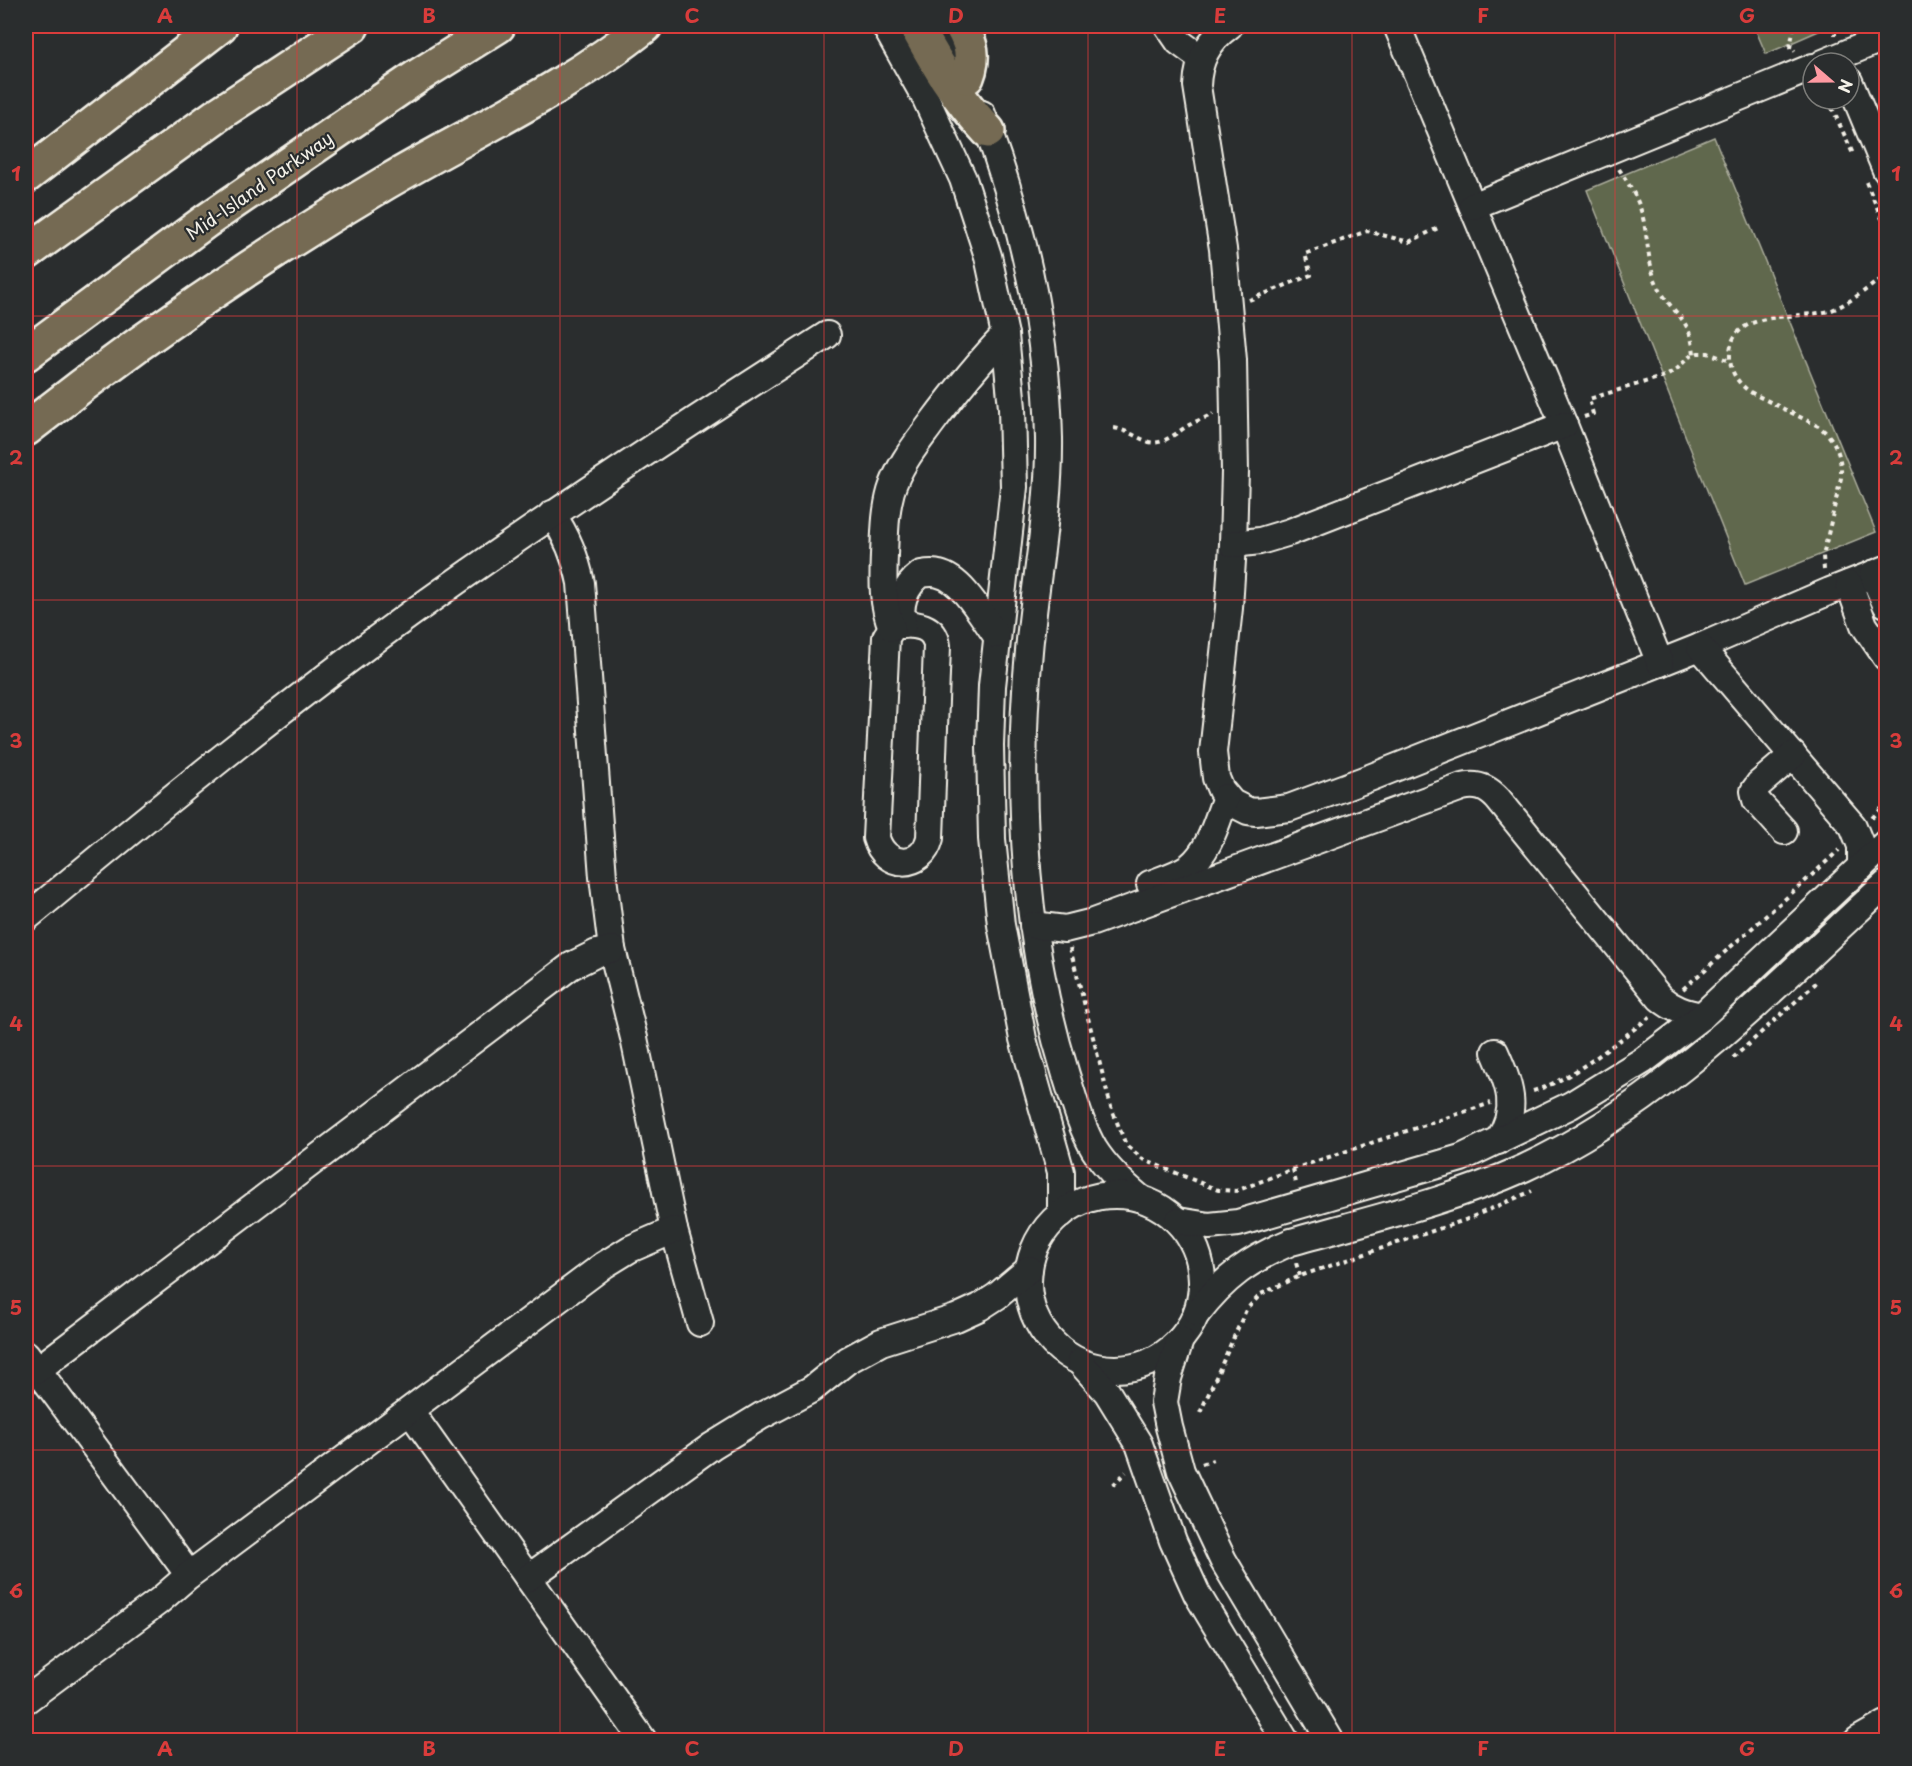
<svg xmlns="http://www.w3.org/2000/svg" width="1912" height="1766" font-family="'Playpen Sans',sans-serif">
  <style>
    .green { fill: #61674e; stroke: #aaac9b; stroke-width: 1.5 }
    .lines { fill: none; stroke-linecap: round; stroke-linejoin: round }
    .minor-casing { stroke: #f4f1e8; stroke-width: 30 }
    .major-casing { stroke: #f4f1e8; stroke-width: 38 }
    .highway-casing { stroke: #f4f1e8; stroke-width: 38 }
    .path { stroke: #f4f1e8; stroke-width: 4; stroke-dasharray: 4.5 4.5; stroke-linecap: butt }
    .minor { stroke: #2a2d2e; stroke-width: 26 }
    .major { stroke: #756b52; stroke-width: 33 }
    .highway { stroke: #756b52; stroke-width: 33 }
    .grid { fill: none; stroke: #d93c3b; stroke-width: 1.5; stroke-opacity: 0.55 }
    .labels { text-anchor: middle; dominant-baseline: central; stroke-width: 4.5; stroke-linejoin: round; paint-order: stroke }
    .street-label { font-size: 18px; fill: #f4f1e8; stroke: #2a2d2e }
    .neatline { fill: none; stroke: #d93c3b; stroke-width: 2 }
    .grid-label { font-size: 20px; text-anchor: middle; font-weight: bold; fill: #d93c3b }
  </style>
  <rect width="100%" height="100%" fill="#2a2d2e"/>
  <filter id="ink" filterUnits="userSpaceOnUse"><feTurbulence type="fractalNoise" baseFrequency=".0167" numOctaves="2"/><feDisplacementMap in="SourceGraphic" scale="12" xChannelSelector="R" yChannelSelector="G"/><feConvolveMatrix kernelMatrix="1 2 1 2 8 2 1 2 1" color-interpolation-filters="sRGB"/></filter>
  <g filter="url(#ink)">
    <g class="green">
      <polygon points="1754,26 1830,26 1766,54"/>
      <polygon points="1714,137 1876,532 1745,585 1587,190"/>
    </g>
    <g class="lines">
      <defs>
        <g id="minor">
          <polyline points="885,26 926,99 963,179 988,256 1005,335 1012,408 1014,487 992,686 990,746 992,839 1001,925 1023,1039 1061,1172 1061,1214"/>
          <polyline points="942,26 968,77"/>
          <polyline points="1168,26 1179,42 1194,53"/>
          <path d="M 1229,26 C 1208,41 1198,60 1197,86 L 1223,249 L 1233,360 L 1235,472 L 1233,544 L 1229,608 L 1213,752 L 1216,778 L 1221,790 L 1232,803 L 1248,811 L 1256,812 L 1289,808 L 1372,777 L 1700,647 L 1830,591 L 1886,569"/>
          <polyline points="1397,26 1564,425 1660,663"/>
          <polyline points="1823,63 1886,37"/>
          <polyline points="1849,81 1886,170"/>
          <path d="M 982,114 C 1021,217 1047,328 1049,438 C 1050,510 1035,580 1029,651 C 1016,793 1024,939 1066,1075 C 1074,1100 1081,1127 1094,1149 C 1106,1168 1123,1184 1140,1198"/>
          <polyline points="1473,206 1813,67"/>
          <path d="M 552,514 C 567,536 576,558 581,583 L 603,877 L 612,949 L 634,1038 L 674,1230 L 700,1323"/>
          <polyline points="1233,544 1260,541 1290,532 1564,425"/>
          <polyline points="1873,574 1886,604"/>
          <polyline points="1849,584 1864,625 1886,657"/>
          <path d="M 897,625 C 916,623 935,626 937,646 L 930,838 C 922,870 885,869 876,838 L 886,637 L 892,628 Z"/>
          <path d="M 903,625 C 898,604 904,587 921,574 C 927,573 933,572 939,574 C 962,579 983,617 996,635"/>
          <path d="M 892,628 C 882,603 883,581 884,555 C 885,533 885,512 891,491 C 899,465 915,446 931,424 C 954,393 978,363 1005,335"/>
          <polyline points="1700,647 1853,826 1861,846 1861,867"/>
          <polyline points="1784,831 1756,800 1754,791 1759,784 1793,755"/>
          <path d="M 1150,884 C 1163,879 1177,875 1189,867 C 1210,851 1217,820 1226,797"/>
          <path d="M 26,918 C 151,814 277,711 409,615 C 545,517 686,425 827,335"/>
          <path d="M 1033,925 L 1065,929 L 1093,922 L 1462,787 C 1477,783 1488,788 1498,799 L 1660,998 C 1673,1009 1685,1013 1702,1016"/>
          <path d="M 1495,1052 C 1509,1084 1520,1109 1498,1141"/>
          <circle cx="1115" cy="1282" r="87"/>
          <polyline points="1178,1221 1209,1226 1238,1223 1461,1158 1571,1105 1644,1060 1702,1016 1886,843"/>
          <path d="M 1197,1313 C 1224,1278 1250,1259 1291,1242 C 1369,1220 1450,1201 1524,1168 C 1666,1103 1773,987 1886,884"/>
          <polyline points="1180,1340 1168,1378 1164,1402 1169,1427 1181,1471 1223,1560 1330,1740"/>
          <polyline points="26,1354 189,1575"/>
          <polyline points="1080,1362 1107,1392 1139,1444 1173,1541 1197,1594 1285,1740"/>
          <polyline points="37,1370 571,966 597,953 612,949"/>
          <polyline points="410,1411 643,1740"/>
          <polyline points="528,1578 712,1446 761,1416 812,1389 848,1360 881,1342 956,1318 980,1307 997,1296 1029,1269"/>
          <polyline points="26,1700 159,1601 189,1575 604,1265 630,1249 674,1230"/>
          <polyline points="1858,1740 1886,1724"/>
        </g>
        <g id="major">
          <path d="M 916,26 C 938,66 956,97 988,131"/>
          <path d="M 961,26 C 971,43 975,57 967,77"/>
          <polyline points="26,176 220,26"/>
          <path d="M 26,429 C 140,339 260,257 385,183 C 472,132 566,89 645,26"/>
        </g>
        <g id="highway">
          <polyline points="26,253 220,113 352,26"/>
          <polyline points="26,354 206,221 418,76 498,26"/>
        </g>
      </defs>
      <use href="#minor" class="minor-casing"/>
      <use href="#major" class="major-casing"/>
      <use href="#highway" class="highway-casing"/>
      <g class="path">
        <polyline points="1794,26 1790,48 1795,51"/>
        <polyline points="1832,26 1835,27 1835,35"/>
        <polyline points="1828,99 1854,156"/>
        <path d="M 1619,169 C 1629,184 1639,200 1643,218 C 1649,243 1647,267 1660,290 C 1676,318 1690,317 1694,354"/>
        <polyline points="1866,182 1886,228"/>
        <polyline points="1249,300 1311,275 1305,254 1367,231 1409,242 1440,227"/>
        <polyline points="1584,417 1593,414 1589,399 1668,375 1677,369 1689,357 1698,353 1708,353 1730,361"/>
        <path d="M 1114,428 C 1127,430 1137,438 1149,442 C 1164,446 1179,430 1191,424 C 1198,420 1206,418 1213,414"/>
        <path d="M 1824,570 L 1823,556 L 1841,478 C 1842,456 1836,439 1818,426 L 1750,392 C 1738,383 1730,372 1730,357 C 1728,306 1801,321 1832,310 C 1852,302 1868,287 1886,276"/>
        <polyline points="1872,818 1886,804"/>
        <polyline points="1070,948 1111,1107 1126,1145 1144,1160 1218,1190 1236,1191 1293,1169 1491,1103"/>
        <polyline points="1683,989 1811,876 1839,850"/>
        <polyline points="1733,1058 1816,983"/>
        <path d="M 1533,1091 C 1574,1079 1616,1042 1650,1017"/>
        <polyline points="1293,1169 1296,1183"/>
        <polyline points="1296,1263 1300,1276"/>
        <polyline points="1200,1413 1246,1310 1261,1294 1300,1276 1465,1220 1532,1191"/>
        <polyline points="1202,1464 1213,1460"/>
        <polyline points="1113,1485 1126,1472"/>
      </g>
      <use href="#minor" class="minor"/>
      <use href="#major" class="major"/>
      <use href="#highway" class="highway"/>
    </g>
  </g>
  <path class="grid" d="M 297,26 L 297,1740M 560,26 L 560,1740M 824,26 L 824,1740M 1088,26 L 1088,1740M 1352,26 L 1352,1740M 1615,26 L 1615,1740M 26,316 L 1886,316M 26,600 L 1886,600M 26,883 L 1886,883M 26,1166 L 1886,1166M 26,1450 L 1886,1450"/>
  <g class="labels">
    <g class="street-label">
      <text transform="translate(259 185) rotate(-35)">Mid-Island Parkway</text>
    </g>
  </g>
  <rect width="1912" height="1766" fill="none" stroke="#2a2d2e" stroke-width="66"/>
  <g transform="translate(1831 81) rotate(110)"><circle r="28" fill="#2a2d2e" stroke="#7b7b78" stroke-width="1.5"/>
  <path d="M0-4.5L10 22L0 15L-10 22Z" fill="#ff9aa2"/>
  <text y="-9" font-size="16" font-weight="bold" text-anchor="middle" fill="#f4f1e8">N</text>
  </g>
  <rect x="33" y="33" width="1846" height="1700" class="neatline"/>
  <g class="grid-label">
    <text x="165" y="23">A</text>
    <text x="429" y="23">B</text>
    <text x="692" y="23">C</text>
    <text x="956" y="23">D</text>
    <text x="1220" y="23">E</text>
    <text x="1483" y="23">F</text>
    <text x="1747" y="23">G</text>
    <text x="16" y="181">1</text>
    <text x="1896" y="181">1</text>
    <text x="16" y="465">2</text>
    <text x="1896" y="465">2</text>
    <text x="16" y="748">3</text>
    <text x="1896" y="748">3</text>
    <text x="16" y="1031">4</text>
    <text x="1896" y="1031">4</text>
    <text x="16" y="1315">5</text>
    <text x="1896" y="1315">5</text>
    <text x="16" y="1598">6</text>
    <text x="1896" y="1598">6</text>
    <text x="165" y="1756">A</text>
    <text x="429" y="1756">B</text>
    <text x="692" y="1756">C</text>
    <text x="956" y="1756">D</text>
    <text x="1220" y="1756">E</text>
    <text x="1483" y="1756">F</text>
    <text x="1747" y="1756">G</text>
  </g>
</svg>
